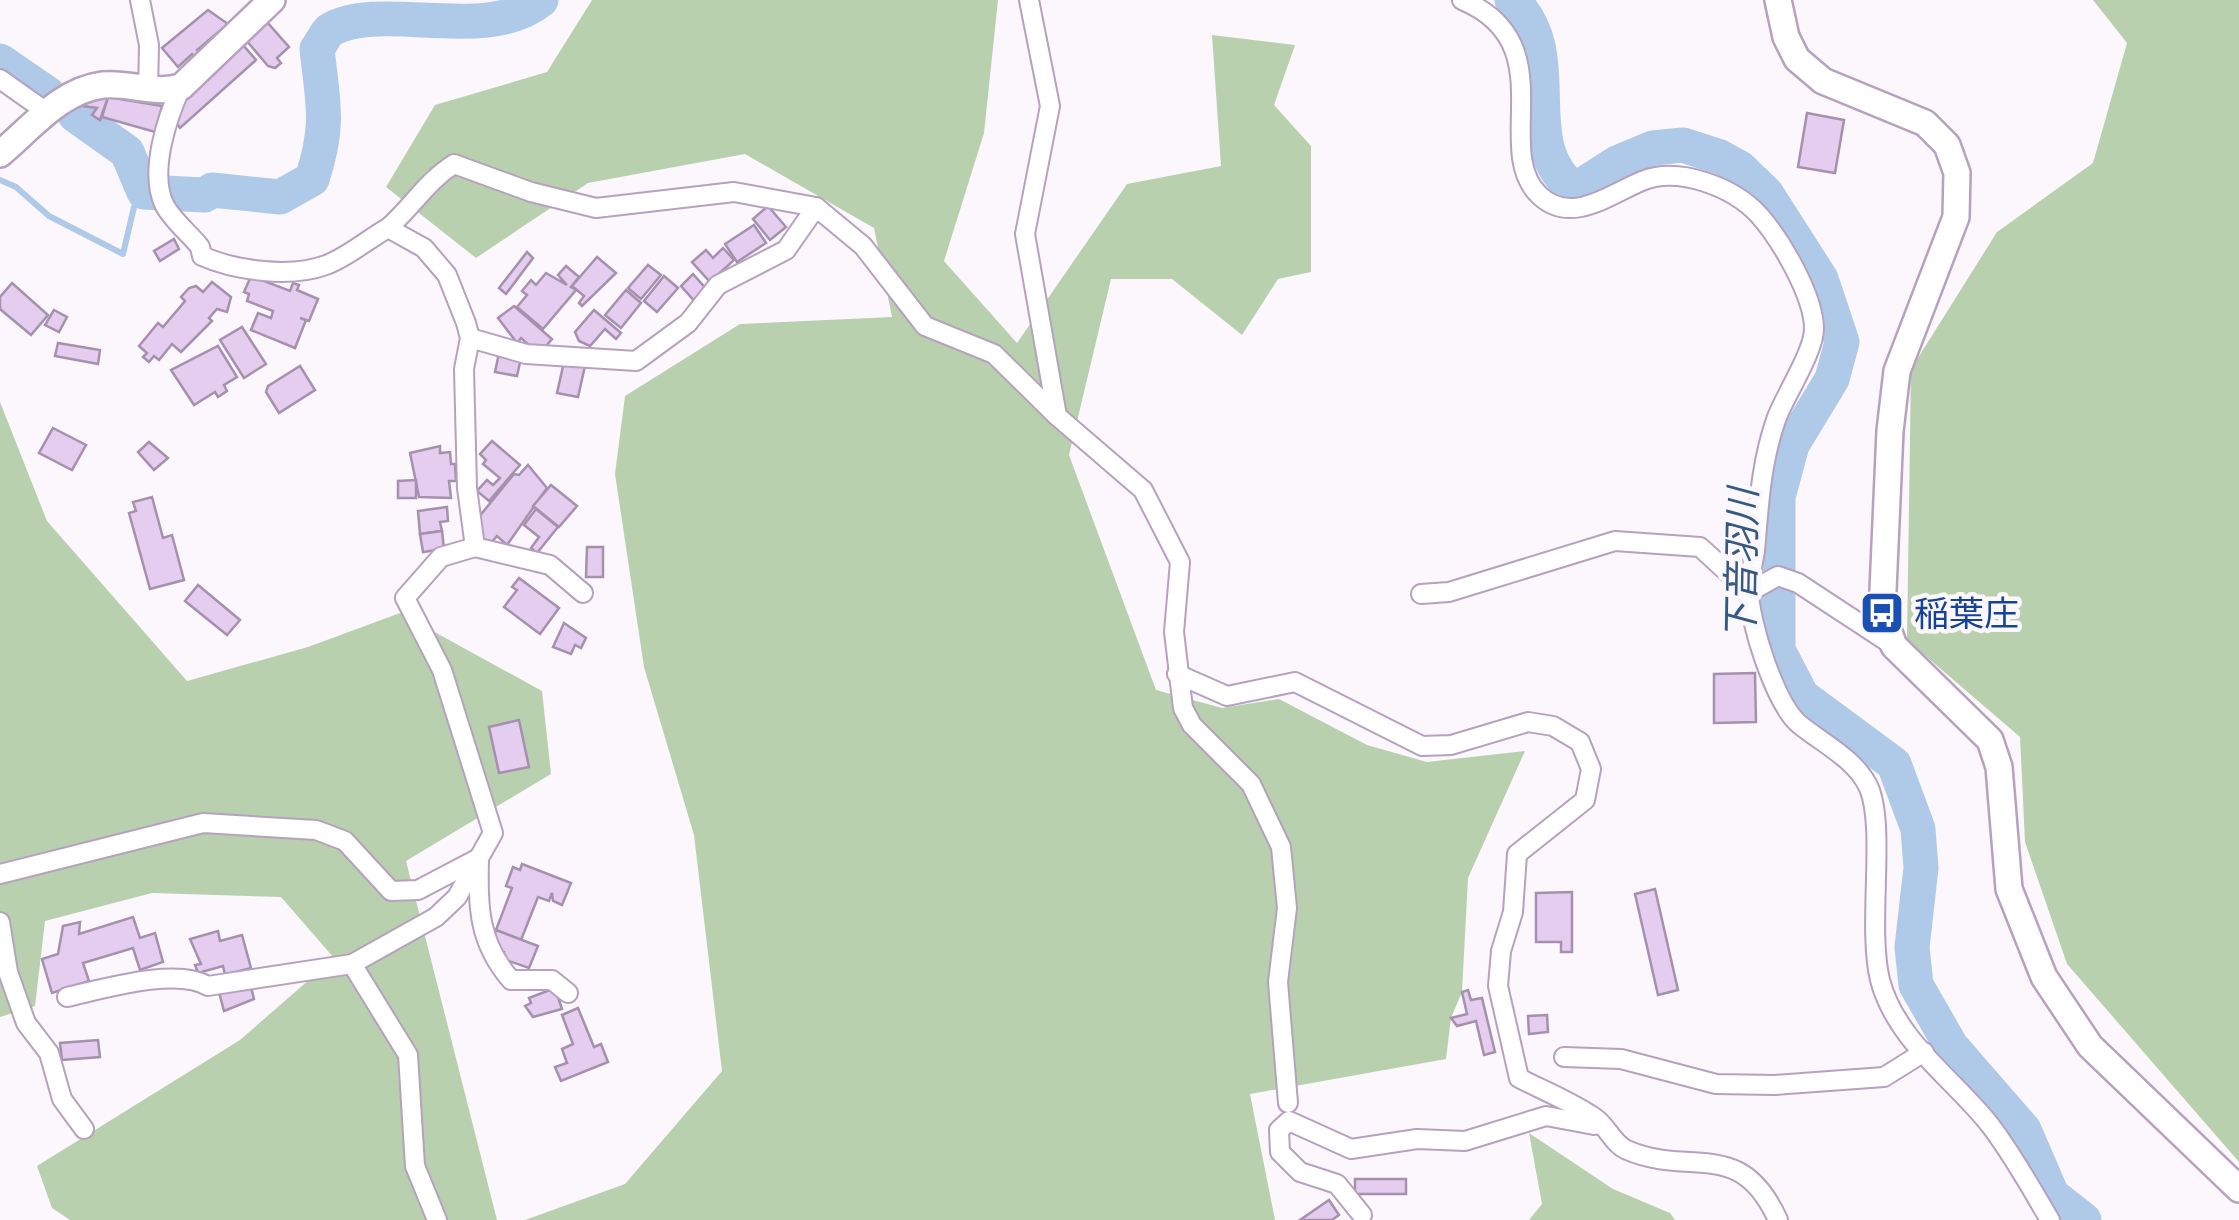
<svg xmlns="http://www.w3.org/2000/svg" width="2239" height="1220" font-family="Inter,'Noto Sans JP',sans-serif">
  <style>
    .forest { fill: #b9d0af }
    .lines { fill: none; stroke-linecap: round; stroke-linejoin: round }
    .stream { stroke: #afc9e8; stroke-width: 6 }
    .river { stroke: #afc9e8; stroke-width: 35 }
    .building { fill: #e4cdee; stroke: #a590ae; stroke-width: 2.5 }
    .minor-casing { stroke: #b6a1bf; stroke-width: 22 }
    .secondary-casing { stroke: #b6a1bf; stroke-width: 30 }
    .minor { stroke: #fff; stroke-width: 18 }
    .secondary { stroke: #fff; stroke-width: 25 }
    .labels { text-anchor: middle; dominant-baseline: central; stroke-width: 9; stroke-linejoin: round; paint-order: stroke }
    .transit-label { font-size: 35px; fill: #164399; stroke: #fbf7fd; text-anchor: start }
    .water-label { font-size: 38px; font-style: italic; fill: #345a84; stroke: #fbf7fd }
  </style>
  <rect width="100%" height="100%" fill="#fbf7fd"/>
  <g class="forest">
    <polygon points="592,0 998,0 984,133 944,261 1017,343 1127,184 1221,166 1212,35 1295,45 1274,105 1311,146 1311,272 1278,279 1242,335 1172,279 1111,279 1069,455 1156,690 1222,708 1279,699 1367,745 1427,762 1525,751 1468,878 1462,992 1451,1018 1446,1059 1250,1094 1275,1220 525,1220 625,1184 722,1071 694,835 644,667 615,474 625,396 740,324 892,317 874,228 745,154 588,183 476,258 386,187 435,105 547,72"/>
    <polygon points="2093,0 2239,0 2239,1162 2067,964 2025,842 2020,737 1907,640 1911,369 1997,232 2093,163 2127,43"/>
    <polygon points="0,402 47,521 187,681 308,647 400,613 542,691 551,774 406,861 497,1220 70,1220 52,1208 37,1166 240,1040 334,958 281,897 152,893 45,921 35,1006 0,1017"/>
    <polygon points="1529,1133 1613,1189 1670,1213 1675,1220 1529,1220 1542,1204"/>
  </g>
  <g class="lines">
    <polyline class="stream" points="0,180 16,187 49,216 123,254 134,207 144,192"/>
    <g class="river">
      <path d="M 1512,0 C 1571,55 1513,143 1575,190 L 1617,163 L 1653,148 L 1683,145 L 1720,157 L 1740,168 L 1766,193 L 1821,279 L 1842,342 L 1832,379 L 1792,445 L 1778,497 L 1778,650 L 1802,696 L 1894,764 L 1918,829 L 1921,868 L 1912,947 L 1916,985 L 1951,1046 L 2024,1130 L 2052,1195 L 2084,1220"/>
      <polyline points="0,61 48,94"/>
      <path d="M 75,115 L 127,152 L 144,192 L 205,195 L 212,190 L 280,197 L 312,179 C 330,124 323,104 317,49 C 321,44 325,34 330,30 C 381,0 486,45 541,0"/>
    </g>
  </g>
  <g class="building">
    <polygon points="208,10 228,24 197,50 201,54 196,59 192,54 178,67 162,48"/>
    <polygon points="267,22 289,47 277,58 281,63 275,68 268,66 246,40"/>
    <polygon points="243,45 256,60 180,128 175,121 179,101"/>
    <polygon points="108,97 162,106 155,132 102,117"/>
    <polygon points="108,97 100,120 92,115 97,108 83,106 88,100"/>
    <polygon points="1807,113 1844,120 1835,173 1798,167"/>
    <polygon points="768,206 786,227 770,240 753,219"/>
    <polygon points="754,225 766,243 737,262 725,244"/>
    <polygon points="174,239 179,249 160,261 154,251"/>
    <polygon points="723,248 734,260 710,282 692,262 706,250 713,258"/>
    <polygon points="527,252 533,258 506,294 499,288"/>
    <polygon points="597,257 616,273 582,306 579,303 584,296 572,286"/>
    <polygon points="648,265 661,275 641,299 628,288"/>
    <polygon points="566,266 579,277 571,287 576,290 543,329 517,307 527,295 522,291 531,280 536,285 546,273 567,285 558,275"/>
    <polygon points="693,274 709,292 697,304 681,286"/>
    <polygon points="251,276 290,291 293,283 299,285 297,290 318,299 309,321 300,318 306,320 295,348 251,330 258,313 271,318 273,311 247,301 249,294 244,292"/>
    <polygon points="664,276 678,288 657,312 644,301"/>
    <polygon points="212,282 231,297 227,312 217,309 209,318 212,321 181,352 172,344 159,360 154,356 149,362 143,357 147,353 139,346 158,323 163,327 185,301 181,297 189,288 196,286 203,292"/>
    <polygon points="12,283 48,315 31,335 0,309 0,297"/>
    <polygon points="626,290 641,303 621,328 605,315"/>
    <polygon points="514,306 552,339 539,354 521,338 517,343 498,318"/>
    <polygon points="54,310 67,317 59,332 45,325"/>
    <polygon points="594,310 621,333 616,339 605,329 590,346 579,341 575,332"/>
    <polygon points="242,327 266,364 244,378 220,340"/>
    <polygon points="58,343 100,350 98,364 55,356"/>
    <polygon points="218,346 237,377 224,385 227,391 218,397 215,392 194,405 171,370"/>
    <polygon points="499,353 521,358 517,376 495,372"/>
    <polygon points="564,362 585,366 578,397 557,393"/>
    <polygon points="300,366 315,390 279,413 266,392 268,386"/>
    <polygon points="53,428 86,445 72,470 39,453"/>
    <polygon points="492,441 520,465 489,501 477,491 487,480 493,485 500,478 483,464 486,460 480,454"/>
    <polygon points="149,442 168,458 154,470 138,452"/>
    <polygon points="440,446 440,453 450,452 451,464 455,464 456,481 449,481 451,498 419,497 410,453"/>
    <polygon points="528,465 547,488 507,545 497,536 489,545 478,535 478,518 514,474 519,475"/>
    <polygon points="416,480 416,498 398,498 398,481"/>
    <polygon points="551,485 577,506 559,527 533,506"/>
    <polygon points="152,497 163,538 172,535 184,580 150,589 129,513 136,511 133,502"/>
    <polygon points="447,507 448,521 440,522 442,531 420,534 418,511"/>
    <polygon points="536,509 558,527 537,553 531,548 539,537 524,525"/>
    <polygon points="442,531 444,549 423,552 420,534"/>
    <polygon points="587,547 603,547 603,577 586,577"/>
    <polygon points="519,578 559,608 540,634 504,607 517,590 512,587"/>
    <polygon points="198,585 240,620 227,635 185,601"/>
    <polygon points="564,623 586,638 581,648 575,645 571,654 553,647"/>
    <polygon points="1755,673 1756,722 1714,723 1714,674"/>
    <polygon points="519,720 529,767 499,773 489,727"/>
    <polygon points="522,864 571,883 562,905 553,901 552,893 549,901 538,897 521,940 496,930 512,888 506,886 513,867 520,870"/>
    <polygon points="1655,889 1678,990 1658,995 1635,894"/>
    <polygon points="1572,892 1572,952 1561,952 1561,942 1536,942 1536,893"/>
    <polygon points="133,917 140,938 155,933 163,962 140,970 133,948 83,963 89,981 52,993 42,959 58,954 63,926 80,922 79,934"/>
    <polygon points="496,930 538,946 529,968 503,959 504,952 490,946"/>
    <polygon points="218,931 220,941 242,935 251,968 225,975 223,966 198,973 195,965 201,964 190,939"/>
    <polygon points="251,987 254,999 224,1011 219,992"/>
    <polygon points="555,988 562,1009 533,1017 525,1006 531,1003 529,998"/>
    <polygon points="1468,990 1471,1000 1482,998 1495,1052 1484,1055 1476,1021 1457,1026 1451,1018 1467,1014 1462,992"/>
    <polygon points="578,1008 594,1047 601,1044 608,1062 561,1081 555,1067 567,1063 562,1049 573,1044 562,1015"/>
    <polygon points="1547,1015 1548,1032 1529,1034 1528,1016"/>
    <polygon points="98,1040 100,1057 62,1060 60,1043"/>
    <rect x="1355" y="1179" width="51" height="15"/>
    <polygon points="1329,1200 1339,1215 1332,1220 1300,1220"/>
  </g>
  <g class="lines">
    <defs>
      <g id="minor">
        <polyline points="140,0 149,45 148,91"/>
        <polyline points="1029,0 1050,106 1025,234 1057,416"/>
        <path d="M 1462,0 C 1565,43 1491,148 1539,195 C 1571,226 1610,194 1642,181 C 1679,166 1733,187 1759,215 C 1781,240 1814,296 1814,329 C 1814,351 1786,394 1777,417 C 1761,461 1759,504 1755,551 C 1753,564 1749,577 1749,590 C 1749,622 1775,703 1799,724 C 1822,743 1856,759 1869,788 C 1886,829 1867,926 1880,980 C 1896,1041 1953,1078 1990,1125 C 2013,1155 2031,1188 2050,1220"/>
        <polyline points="0,79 48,113"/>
        <path d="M 388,228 C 412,207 427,181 454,164 L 531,192 L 596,208 L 734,192 L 816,207"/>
        <polyline points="470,338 526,354 636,361 688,323 718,285 786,250 816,207 863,246 925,326 994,354 1057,416 1143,490 1180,562 1174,632 1183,708 1192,725 1251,784 1281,847 1287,908 1278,982 1288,1103"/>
        <polyline points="475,547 550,565 583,593"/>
        <polyline points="1749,592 1778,576 1798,583 1894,646"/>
        <polyline points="1421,594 1449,592 1615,541 1700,547 1749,592"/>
        <path d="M 1177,674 L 1227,696 L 1295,682 L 1422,746 L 1451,745 L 1528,722 L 1553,726 L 1580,742 L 1591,769 L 1585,800 L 1517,854 L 1513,912 L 1501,951 L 1498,986 L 1519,1078 C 1544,1091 1572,1102 1595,1118 C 1607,1126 1613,1144 1627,1150 C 1692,1178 1740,1136 1778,1220"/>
        <path d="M 0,874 L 203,823 L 316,830 L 345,841 L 391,891 L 418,890 L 479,858 C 478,907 478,942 511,980 L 552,980 L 568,993"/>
        <polyline points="0,922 8,972 26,1023 49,1053 62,1099 84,1129"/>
        <polyline points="352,964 408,1055 415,1166 437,1220"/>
        <path d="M 67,997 C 103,989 176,967 208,986 L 352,964 L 436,917 L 457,897 L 493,833 L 442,670 L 405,598 L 441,557 L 475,547 L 467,488 L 464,369 L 470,338 L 466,323 L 447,275 L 424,248 L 388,228 C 368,239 348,257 326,265 C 291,278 236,271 202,256 L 200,247 C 190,234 171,219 164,204 C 149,171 167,118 181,87"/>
        <polyline points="1564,1057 1621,1059 1716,1084 1775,1085 1884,1077 1924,1052"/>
        <polyline points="1362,1215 1337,1184 1300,1172 1280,1152 1279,1130 1289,1121 1351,1149 1417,1139 1465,1141 1546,1116 1594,1125"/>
      </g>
      <g id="secondary">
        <polyline points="1778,0 1786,37 1797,59 1823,81 1925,123 1947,145 1957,173 1956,217 1897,371 1890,431 1882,613 1894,646 1990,740 1999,767 2009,889 2044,977 2090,1046 2239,1189"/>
        <path d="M 0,154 C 31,128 61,90 103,85 C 130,82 153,95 181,87 L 272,0"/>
      </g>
    </defs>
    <use href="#minor" class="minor-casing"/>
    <use href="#secondary" class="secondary-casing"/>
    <use href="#minor" class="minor"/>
    <use href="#secondary" class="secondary"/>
  </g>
  <defs>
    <symbol id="bus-square" viewBox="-11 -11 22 22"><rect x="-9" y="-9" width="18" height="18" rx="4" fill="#1a4fb4" stroke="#fbf7fd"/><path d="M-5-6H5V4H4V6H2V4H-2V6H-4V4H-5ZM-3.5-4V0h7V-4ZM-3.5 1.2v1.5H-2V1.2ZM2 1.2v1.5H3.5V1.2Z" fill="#fff"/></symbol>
  </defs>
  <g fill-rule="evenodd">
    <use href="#bus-square" x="1857" y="588" width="50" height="50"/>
  </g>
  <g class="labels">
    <g class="transit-label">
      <text x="1914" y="613">稲葉庄</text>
    </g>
    <g class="water-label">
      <text transform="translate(1741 564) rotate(-89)">下音羽川</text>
    </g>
  </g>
</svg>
